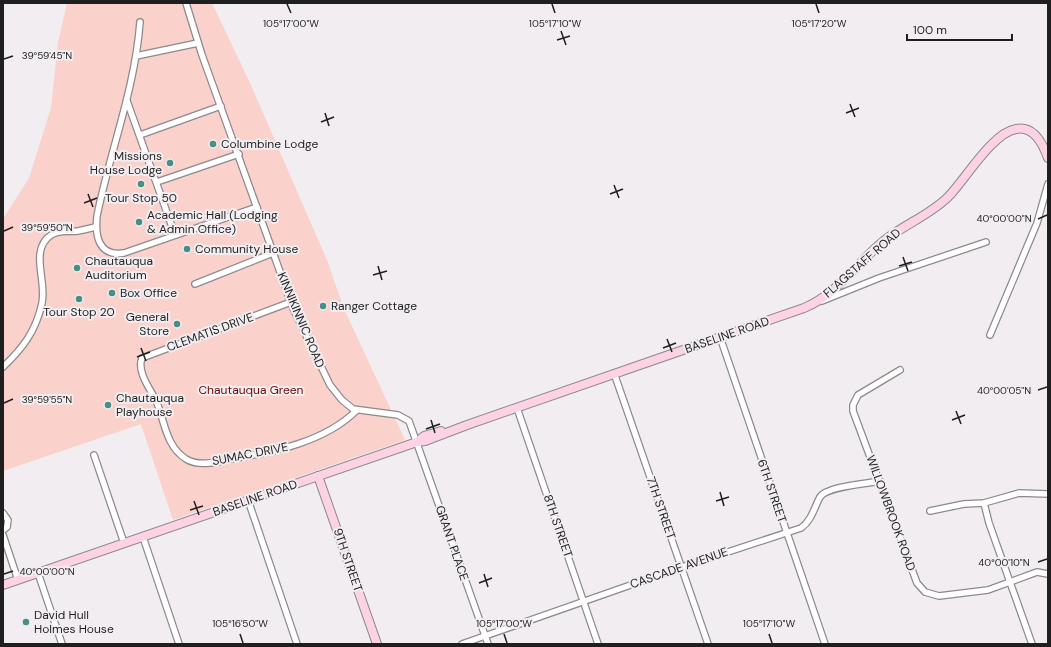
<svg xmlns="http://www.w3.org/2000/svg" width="1051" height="647" font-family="'DM Sans',sans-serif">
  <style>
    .green { fill: #fad1cb }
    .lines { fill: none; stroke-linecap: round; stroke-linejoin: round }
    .street-casing { stroke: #8d898c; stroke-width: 8 }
    .secondary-casing { stroke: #8d898c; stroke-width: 10 }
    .street { stroke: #fff; stroke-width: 5.5 }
    .secondary { stroke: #fdd3e3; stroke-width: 8 }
    .ticks { fill: none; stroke: #201f20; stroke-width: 1.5 }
    .poi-dot { fill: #478e87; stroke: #f1edf0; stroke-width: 1.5 }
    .labels { text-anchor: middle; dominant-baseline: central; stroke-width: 4; stroke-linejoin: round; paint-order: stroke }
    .poi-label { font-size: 12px; fill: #201f20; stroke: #f1edf0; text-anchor: start }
    .street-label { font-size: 12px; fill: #201f20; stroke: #f1edf0 }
    .park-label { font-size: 12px; fill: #6a0a08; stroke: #f1edf0 }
    .ticks-label { font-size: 10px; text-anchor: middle; fill: #201f20; stroke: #f1edf0; stroke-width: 4; stroke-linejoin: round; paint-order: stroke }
  </style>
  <rect width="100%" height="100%" fill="#f1edf0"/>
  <polygon class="green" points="67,3 212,3 250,83 327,260 344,309 405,440 173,520 141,424 3,471 3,219 29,178 51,108 58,43"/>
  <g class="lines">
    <defs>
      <g id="street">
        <polyline points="186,3 202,55 293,308 330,385 342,400 353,409 398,415 409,421 488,644"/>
        <path d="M 140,22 C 135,89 110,151 97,216 C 95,235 98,257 124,253 L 257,207"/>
        <polyline points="136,56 198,43"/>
        <polyline points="127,101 175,235"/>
        <polyline points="140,135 221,106"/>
        <polyline points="157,182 239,154"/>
        <polyline points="195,284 273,253"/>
        <polyline points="822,301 879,278 986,242"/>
        <path d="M 291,302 L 142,358 C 136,372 152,391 157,403 C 165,423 166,446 186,459 C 199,467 217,462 231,459 C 274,452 325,442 357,410"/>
        <polyline points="990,335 1037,223 1048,184"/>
        <polyline points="720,337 825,644"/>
        <path d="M 3,367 C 23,348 36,331 42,303 C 47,281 29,250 51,235 C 60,229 69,232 78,231 C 84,230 90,228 96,227"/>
        <polyline points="900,370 858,395 853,405 853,411 917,583 925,592 939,596 988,590 1037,572 1048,574"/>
        <polyline points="614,373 708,644"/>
        <polyline points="517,408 598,644"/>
        <polyline points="94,455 124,543"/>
        <polyline points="248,500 297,644"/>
        <polyline points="984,503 989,523 1032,644"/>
        <polyline points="930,511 964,504 984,503 1019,493 1048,494"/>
        <polyline points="3,513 8,520 7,527 3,530"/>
        <polyline points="3,535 18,580"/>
        <polyline points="143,537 179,644"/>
        <polyline points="38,573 62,644"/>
        <path d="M 462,644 L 682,567 L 801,528 C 812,520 814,508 820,497 C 827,486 866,484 880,481"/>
      </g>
      <g id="secondary">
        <polyline points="417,442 424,436 441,431"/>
        <polyline points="318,476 377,644"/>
        <path d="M 3,585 L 417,442 L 425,441 L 467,425 L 804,308 C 838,294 857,262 885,240 C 905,224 930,215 948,197 C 965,180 992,133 1016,129 C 1034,125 1043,144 1048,158"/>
      </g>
    </defs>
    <use href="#street" class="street-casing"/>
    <use href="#secondary" class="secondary-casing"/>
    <use href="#street" class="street"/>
    <use href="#secondary" class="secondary"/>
  </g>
  <path class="ticks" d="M 287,4 L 291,13M 552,4 L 555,13M 816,4 L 819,13M 561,31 L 566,45M 557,40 L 570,36M 4,59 L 13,56M 850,104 L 855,117M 325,113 L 329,126M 846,113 L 859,108M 321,122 L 334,117M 614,185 L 619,198M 88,194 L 93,207M 610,194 L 623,189M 84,203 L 97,198M 1038,219 L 1047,215M 4,231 L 13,227M 903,257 L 908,271M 378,266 L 382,280M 899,266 L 912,262M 373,275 L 387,271M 667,339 L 672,352M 141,348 L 146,361M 663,348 L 676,343M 137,357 L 150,352M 1038,390 L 1047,387M 4,403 L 13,399M 956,411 L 961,424M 431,420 L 435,433M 952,420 L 965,415M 426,429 L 440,424M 720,492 L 724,506M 194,501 L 199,515M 716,501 L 729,497M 190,510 L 203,506M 1038,562 L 1047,559M 4,574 L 13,571M 484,574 L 488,587M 479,583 L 492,578M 240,634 L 243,643M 504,634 L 507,643M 769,634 L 772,643"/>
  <g class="poi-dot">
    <circle cx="213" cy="144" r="4"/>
    <circle cx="170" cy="163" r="4"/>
    <circle cx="141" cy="184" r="4"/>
    <circle cx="139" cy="222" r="4"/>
    <circle cx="187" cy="249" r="4"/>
    <circle cx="77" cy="268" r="4"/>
    <circle cx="112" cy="293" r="4"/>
    <circle cx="79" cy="299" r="4"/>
    <circle cx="323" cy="306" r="4"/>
    <circle cx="177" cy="324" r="4"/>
    <circle cx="108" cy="405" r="4"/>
    <circle cx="26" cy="622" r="4"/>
  </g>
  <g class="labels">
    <g class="poi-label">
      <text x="221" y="144">Columbine Lodge</text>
      <text x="162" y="156" text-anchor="end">Missions<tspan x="162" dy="14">House Lodge</tspan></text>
      <text x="141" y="198" text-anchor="middle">Tour Stop 50</text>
      <text x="147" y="215">Academic Hall (Lodging<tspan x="147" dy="14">&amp; Admin Office)</tspan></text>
      <text x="195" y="249">Community House</text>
      <text x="85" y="261">Chautauqua<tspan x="85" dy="14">Auditorium</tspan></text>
      <text x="120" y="293">Box Office</text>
      <text x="331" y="306">Ranger Cottage</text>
      <text x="79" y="312" text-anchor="middle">Tour Stop 20</text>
      <text x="169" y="317" text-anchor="end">General<tspan x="169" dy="14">Store</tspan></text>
      <text x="116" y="398">Chautauqua<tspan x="116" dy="14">Playhouse</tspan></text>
      <text x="34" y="615">David Hull<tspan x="34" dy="14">Holmes House</tspan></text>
    </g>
    <g class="street-label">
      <text transform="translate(862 263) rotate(-41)">FLAGSTAFF ROAD</text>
      <text transform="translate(301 320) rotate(67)">KINNIKINNIC ROAD</text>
      <text transform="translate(210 332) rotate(-20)">CLEMATIS DRIVE</text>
      <text transform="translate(727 335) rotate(-19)">BASELINE ROAD</text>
      <text transform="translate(250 454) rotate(-11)">SUMAC DRIVE</text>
      <text transform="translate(772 491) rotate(71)">6TH STREET</text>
      <text transform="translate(255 498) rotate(-19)">BASELINE ROAD</text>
      <text transform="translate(661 508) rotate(71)">7TH STREET</text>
      <text transform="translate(891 513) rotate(70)">WILLOWBROOK ROAD</text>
      <text transform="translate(558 526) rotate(71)">8TH STREET</text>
      <text transform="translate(452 543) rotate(71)">GRANT PLACE</text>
      <text transform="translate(348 560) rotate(71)">9TH STREET</text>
      <text transform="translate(679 568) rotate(-19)">CASCADE AVENUE</text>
    </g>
    <g class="park-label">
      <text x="251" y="390">Chautauqua Green</text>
    </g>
  </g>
  <g class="ticks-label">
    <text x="291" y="27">105°17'00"W</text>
    <text x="555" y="27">105°17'10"W</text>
    <text x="819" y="27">105°17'20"W</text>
    <text x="47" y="59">39°59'45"N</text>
    <text x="1004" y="222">40°00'00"N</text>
    <text x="47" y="231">39°59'50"N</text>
    <text x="1004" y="394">40°00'05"N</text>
    <text x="47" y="403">39°59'55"N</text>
    <text x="1004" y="566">40°00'10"N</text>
    <text x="47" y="575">40°00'00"N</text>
    <text x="240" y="627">105°16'50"W</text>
    <text x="504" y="627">105°17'00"W</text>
    <text x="769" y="627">105°17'10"W</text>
  </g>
  <rect width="1051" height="647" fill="none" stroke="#201f20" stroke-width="8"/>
  <path d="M907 34v6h105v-6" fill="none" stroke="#201f20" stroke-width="2"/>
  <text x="913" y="34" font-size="12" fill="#201f20" stroke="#f1edf0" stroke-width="3" paint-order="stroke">100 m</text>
</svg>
